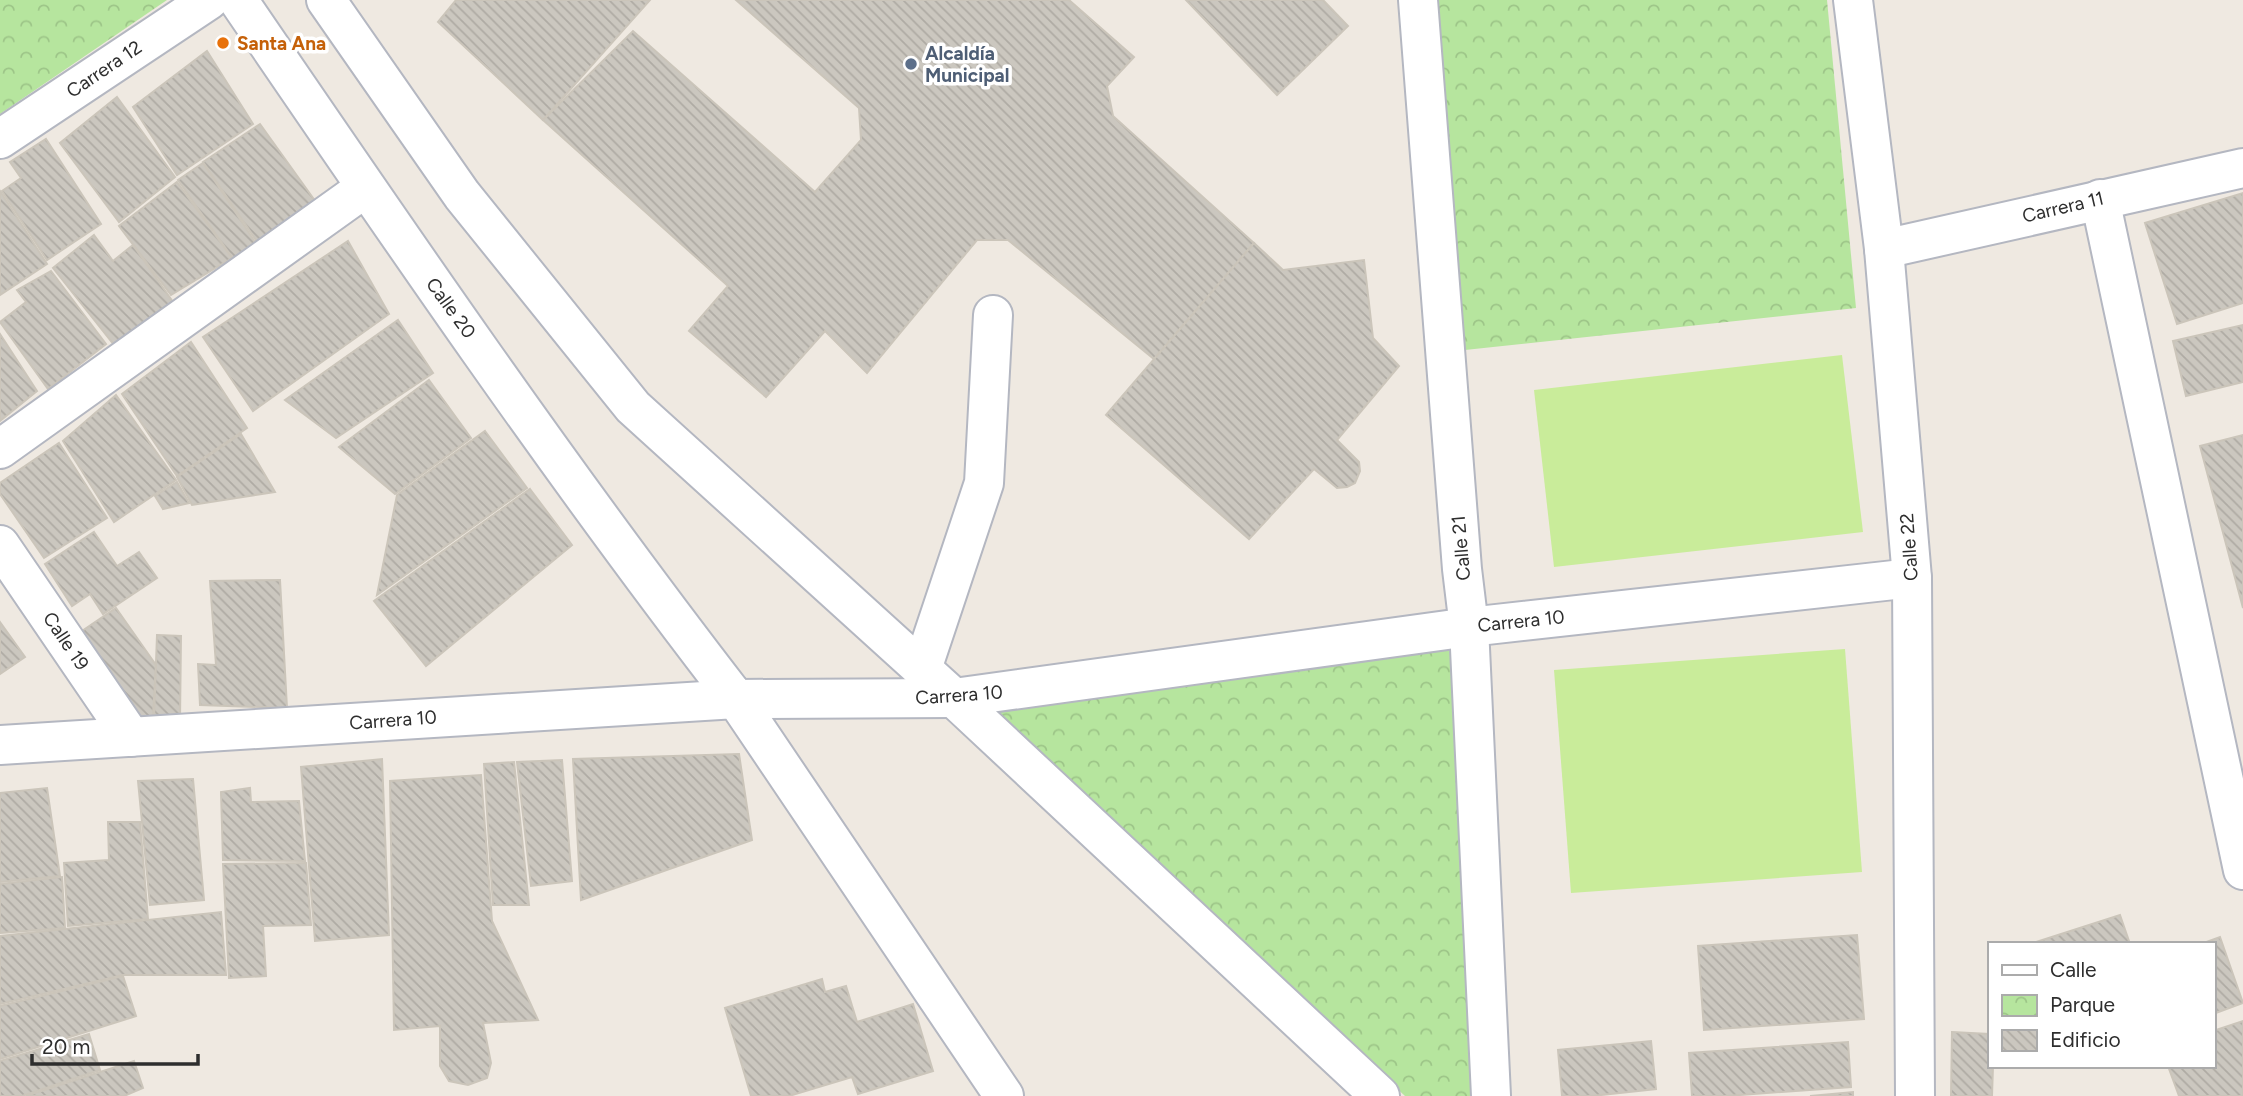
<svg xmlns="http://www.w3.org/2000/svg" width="2243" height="1096" font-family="Figtree,sans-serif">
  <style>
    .park { fill: url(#park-crowns) }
    .pitch { fill: #c9ec9a }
    .building { fill: url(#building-back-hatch); stroke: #cbc5ba; stroke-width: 2 }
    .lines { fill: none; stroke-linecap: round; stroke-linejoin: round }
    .pedestrian-casing { stroke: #b4b7c1; stroke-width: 42 }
    .minor-casing { stroke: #b4b7c1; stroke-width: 42 }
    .tertiary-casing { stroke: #b4b7c1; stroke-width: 42 }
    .pedestrian { stroke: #fff; stroke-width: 38 }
    .minor { stroke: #fff; stroke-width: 38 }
    .tertiary { stroke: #fff; stroke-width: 38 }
    .food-dot { fill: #e8710a; stroke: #fff; stroke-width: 2.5 }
    .service-dot { fill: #5c6f8a; stroke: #fff; stroke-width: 2.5 }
    .labels { text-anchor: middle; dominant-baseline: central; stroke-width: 7; stroke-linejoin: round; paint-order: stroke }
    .food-label { font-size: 19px; font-weight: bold; fill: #c56008; stroke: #fff; text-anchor: start }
    .service-label { font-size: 19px; font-weight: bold; fill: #4e5e75; stroke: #fff; text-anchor: start }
    .street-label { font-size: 19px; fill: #2e2e2e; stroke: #fff }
  </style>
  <defs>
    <pattern id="park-crowns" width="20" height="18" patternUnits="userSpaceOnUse" patternTransform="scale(1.75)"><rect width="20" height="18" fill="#b6e59e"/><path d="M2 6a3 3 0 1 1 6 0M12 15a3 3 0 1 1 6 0" fill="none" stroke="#9dc588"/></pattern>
    <pattern id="building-back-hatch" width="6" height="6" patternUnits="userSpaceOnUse" patternTransform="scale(1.75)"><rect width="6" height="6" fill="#cbc7bf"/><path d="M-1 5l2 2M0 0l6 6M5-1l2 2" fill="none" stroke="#afaba4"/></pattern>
  </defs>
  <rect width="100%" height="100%" fill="#efe9e1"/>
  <g class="park">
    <polygon points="0,0 167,0 0,114"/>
    <polygon points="1434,0 1827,0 1856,308 1465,350"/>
    <polygon points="1454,644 1477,1096 1405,1096 987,710"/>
  </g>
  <g class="pitch">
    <polygon points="1842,355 1863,532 1554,567 1534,390"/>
    <polygon points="1845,649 1862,872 1571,893 1554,670"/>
  </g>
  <g class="building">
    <polygon points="456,0 650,0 543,120 438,22"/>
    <polygon points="736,0 1069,0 1134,57 1107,86 1113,116 1254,243 1154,359 1008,240 977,240 867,373 825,331 766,397 689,331 728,286 543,120 633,31 815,192 861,140 859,108"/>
    <polygon points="1186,0 1323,0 1348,26 1277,95"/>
    <polygon points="207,51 253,124 177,175 133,107"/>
    <polygon points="117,97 175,177 119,222 60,143"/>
    <polygon points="260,124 318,205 260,246 203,162"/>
    <polygon points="46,139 101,224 47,260 2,191 21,178 10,162"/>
    <polygon points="203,163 259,248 238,266 178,180"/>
    <polygon points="177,182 232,258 171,295 119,226"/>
    <polygon points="0,191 47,264 0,295"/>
    <polygon points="2243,193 2243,303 2177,324 2145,223"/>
    <polygon points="94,235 113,261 133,245 173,302 114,345 53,268"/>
    <polygon points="348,241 389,314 253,411 203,337"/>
    <polygon points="1254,243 1283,270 1364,260 1373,338 1399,366 1337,440 1359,462 1360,471 1355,483 1347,487 1337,488 1314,469 1249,539 1106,415"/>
    <polygon points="51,271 106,344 48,389 0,322 26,302 17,290"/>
    <polygon points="398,320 433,373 336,438 285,400"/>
    <polygon points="2243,325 2243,382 2186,396 2173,341"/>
    <polygon points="0,334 37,391 0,421"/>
    <polygon points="191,342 247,428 177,476 122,394"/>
    <polygon points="429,380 471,438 395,494 339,447"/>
    <polygon points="116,395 176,480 114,522 63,441"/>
    <polygon points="485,431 527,488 377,595 397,495"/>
    <polygon points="241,434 275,492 192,505 177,477"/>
    <polygon points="2243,435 2243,608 2200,446"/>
    <polygon points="59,443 107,518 44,558 0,494 0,483"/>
    <polygon points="177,482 189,503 163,509 155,496"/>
    <polygon points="530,489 572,545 426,666 374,601"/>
    <polygon points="94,532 117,566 139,552 157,578 103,614 90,594 72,606 45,564"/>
    <polygon points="280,580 287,708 200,705 198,664 216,665 210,581"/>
    <polygon points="116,608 156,665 153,715 135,725 79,633"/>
    <polygon points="0,622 25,657 0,674"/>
    <polygon points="157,635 181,636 180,721 154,719"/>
    <polygon points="739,754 752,840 581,900 573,759"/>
    <polygon points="382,759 389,935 315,941 301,767"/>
    <polygon points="562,760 572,881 531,886 517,762"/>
    <polygon points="514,762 529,905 493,905 484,764"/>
    <polygon points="481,775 492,921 538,1020 483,1023 491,1063 487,1078 468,1085 449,1081 440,1066 440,1026 394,1030 390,781"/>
    <polygon points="193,779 204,900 150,905 138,781"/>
    <polygon points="47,788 60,876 0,882 0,793"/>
    <polygon points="250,788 251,802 299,801 305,861 223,860 221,792"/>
    <polygon points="108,822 140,822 148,919 68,926 64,863 109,860"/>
    <polygon points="306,863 311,925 263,926 266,976 229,978 223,864"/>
    <polygon points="62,877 65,928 0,933 0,884"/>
    <polygon points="221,912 226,975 123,975 0,1004 0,936"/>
    <polygon points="2120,915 2130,944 2030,944"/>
    <polygon points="1857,935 1864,1019 1704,1030 1698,946"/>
    <polygon points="2220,937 2243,1003 2213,1014 2213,944 2201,944"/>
    <polygon points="123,976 136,1016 0,1059 0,1006"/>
    <polygon points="822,979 825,992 846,986 857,1022 913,1004 933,1071 858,1094 852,1077 789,1096 751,1096 725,1008"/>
    <polygon points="2243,1021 2243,1096 2179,1096 2168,1066 2213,1066 2213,1031"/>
    <polygon points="1952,1032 1989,1034 1989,1066 1993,1066 1992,1096 1951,1096"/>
    <polygon points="89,1034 100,1070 22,1096 0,1096 0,1061"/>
    <polygon points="1651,1041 1656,1089 1592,1096 1562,1096 1558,1050"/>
    <polygon points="1848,1042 1851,1087 1726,1096 1692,1096 1689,1053"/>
    <polygon points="134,1061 143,1088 124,1096 26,1096"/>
    <polygon points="1853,1092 1853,1096 1810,1096"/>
  </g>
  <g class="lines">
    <defs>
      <g id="pedestrian">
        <polyline points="0,139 209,0"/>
        <polyline points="0,449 365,188"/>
      </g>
      <g id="minor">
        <polyline points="1418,0 1462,569 1469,627 1491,1096"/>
        <polyline points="1853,0 1884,249 1912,578 1915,1096"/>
        <polyline points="2100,199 2243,870"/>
        <polyline points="1884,249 2243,168"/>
        <polyline points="0,545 131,737"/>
        <polyline points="922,669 984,483 993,315"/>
        <polyline points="954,698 1469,627 1912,578"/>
        <polyline points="954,698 1380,1096"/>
        <polyline points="0,745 736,699 1004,1096"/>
      </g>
      <g id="tertiary">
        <path d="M 238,0 C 399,236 561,473 736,699 L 954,698"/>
        <polyline points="326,0 462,195 633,407 954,698"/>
      </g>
    </defs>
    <use href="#pedestrian" class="pedestrian-casing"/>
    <use href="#minor" class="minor-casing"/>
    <use href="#tertiary" class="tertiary-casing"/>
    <use href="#pedestrian" class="pedestrian"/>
    <use href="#minor" class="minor"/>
    <use href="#tertiary" class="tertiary"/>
  </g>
  <circle class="food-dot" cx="223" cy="43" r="7"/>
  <circle class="service-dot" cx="911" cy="64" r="7"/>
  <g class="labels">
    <g class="food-label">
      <text x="237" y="43">Santa Ana</text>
    </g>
    <g class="service-label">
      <text x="925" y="53">Alcaldía<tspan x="925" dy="22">Municipal</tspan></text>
    </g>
    <g class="street-label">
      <text transform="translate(104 69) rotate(-34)">Carrera 12</text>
      <text transform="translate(2063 207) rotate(-13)">Carrera 11</text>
      <text transform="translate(451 308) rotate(54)">Calle 20</text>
      <text transform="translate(1909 547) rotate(-94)">Calle 22</text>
      <text transform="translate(1461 548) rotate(-95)">Calle 21</text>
      <text transform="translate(1521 621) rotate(-6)">Carrera 10</text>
      <text transform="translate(66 641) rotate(56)">Calle 19</text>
      <text transform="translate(959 695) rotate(-4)">Carrera 10</text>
      <text transform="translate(393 720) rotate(-4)">Carrera 10</text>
    </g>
  </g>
  <rect x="1988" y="942" width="228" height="126" fill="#ffffff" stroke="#ababab" stroke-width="2"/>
  <rect x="2002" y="965" width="35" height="10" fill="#ffffff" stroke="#ababab" stroke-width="2"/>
  <text x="2050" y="977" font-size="21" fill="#2e2e2e">Calle</text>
  <rect x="2002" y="995" width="35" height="21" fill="url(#park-crowns)" stroke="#ababab" stroke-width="2"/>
  <text x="2050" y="1012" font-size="21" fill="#2e2e2e">Parque</text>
  <rect x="2002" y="1030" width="35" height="21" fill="url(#building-back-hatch)" stroke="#ababab" stroke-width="2"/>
  <text x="2050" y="1047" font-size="21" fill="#2e2e2e">Edificio</text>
  <path d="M32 1054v10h166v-10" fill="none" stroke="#2e2e2e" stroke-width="3.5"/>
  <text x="42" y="1054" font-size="21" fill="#2e2e2e" stroke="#ffffff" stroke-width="5" paint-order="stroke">20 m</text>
</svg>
